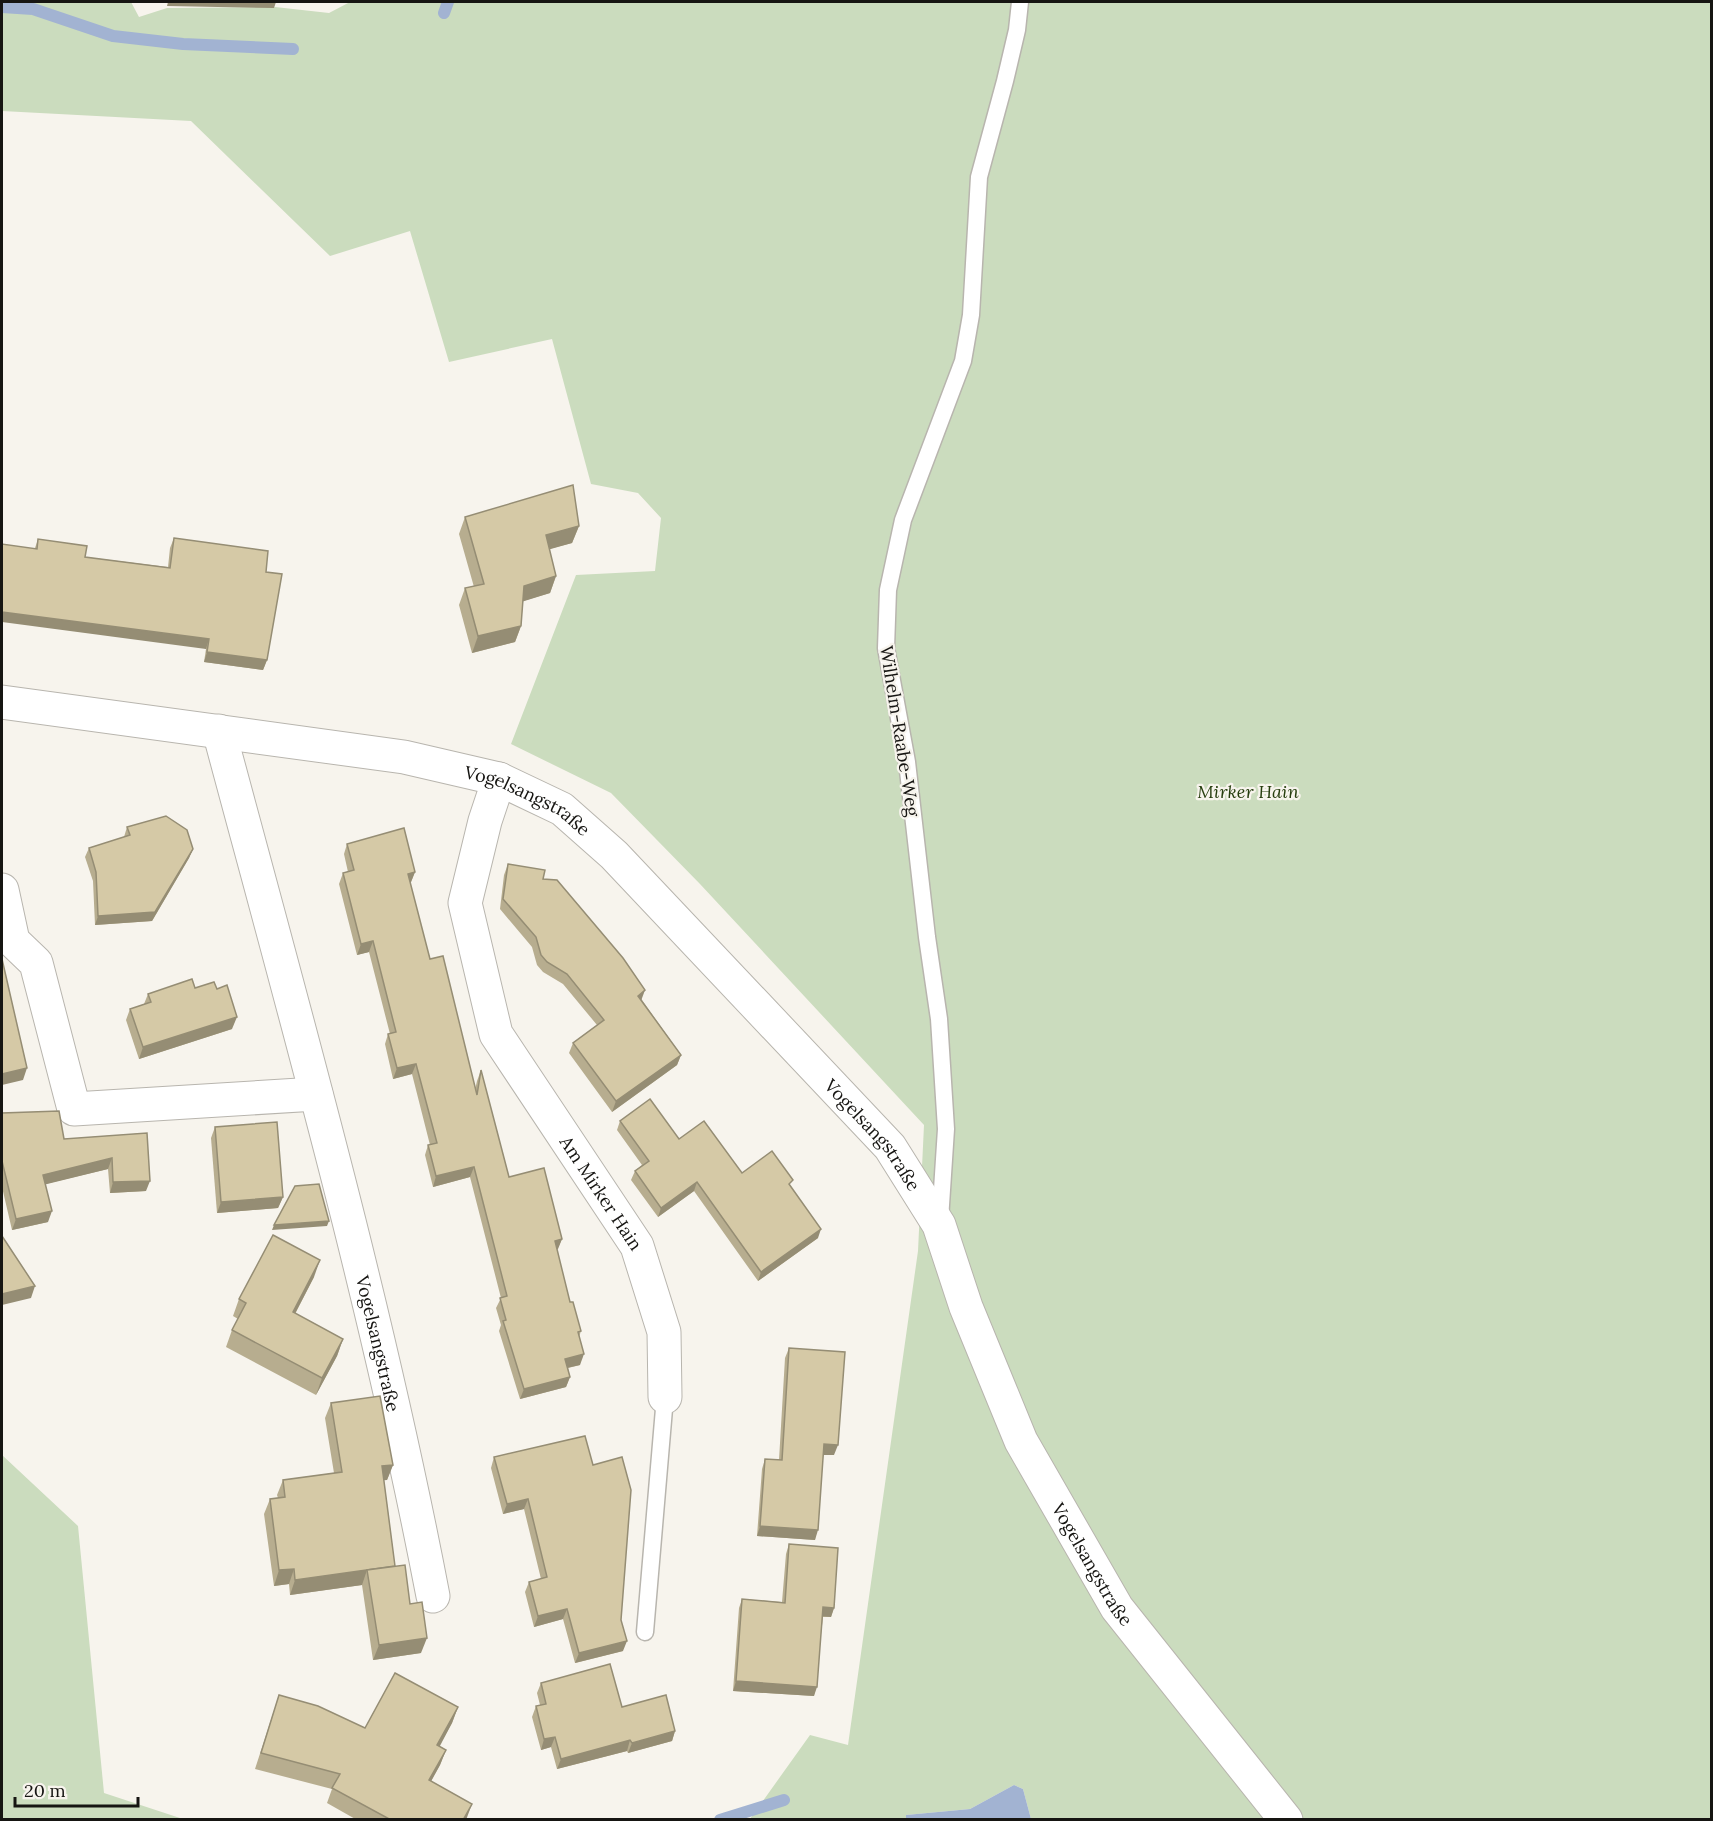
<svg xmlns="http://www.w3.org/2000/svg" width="1713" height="1821" font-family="Lora,serif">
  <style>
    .green { fill: #cbdcbe }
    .water { fill: #a2b3d2 }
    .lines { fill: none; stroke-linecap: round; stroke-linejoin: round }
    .stream { stroke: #a2b3d2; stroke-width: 12 }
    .service-casing { stroke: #b8b5ae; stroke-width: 19 }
    .minor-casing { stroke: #b8b5ae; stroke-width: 35 }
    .tertiary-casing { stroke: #b8b5ae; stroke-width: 35 }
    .service { stroke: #fff; stroke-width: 16 }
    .minor { stroke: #fff; stroke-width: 33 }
    .tertiary { stroke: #fff; stroke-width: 33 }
    .wall { fill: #b7ad8f }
    .shaded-wall { fill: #958d74 }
    .building { fill: #d5c9a6; stroke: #958d74; stroke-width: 1.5 }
    .labels { text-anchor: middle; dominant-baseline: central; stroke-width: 4.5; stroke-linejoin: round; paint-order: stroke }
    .street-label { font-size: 18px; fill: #161512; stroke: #f7f4ed }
    .park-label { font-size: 18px; font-style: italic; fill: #263e0e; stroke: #f7f4ed }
  </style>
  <rect width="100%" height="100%" fill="#f7f4ed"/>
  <g class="green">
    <polygon points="2,2 131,2 139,17 167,8 275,7 329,13 350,2 1711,2 1711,1819 1031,1819 1023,1789 1014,1785 970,1809 906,1815 906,1819 750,1819 810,1735 848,1745 918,1251 924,1125 700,884 611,793 511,744 576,575 655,571 661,518 638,493 591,484 552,339 449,362 410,231 330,256 191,121 2,111"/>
    <polygon points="2,1455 78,1526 104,1793 183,1819 2,1819"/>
  </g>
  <polygon class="water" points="1014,1785 1023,1789 1031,1819 906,1819 906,1815 970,1809"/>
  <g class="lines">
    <g class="stream">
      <polyline points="2,7 33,9 113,36 183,44 293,49"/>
      <polyline points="444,13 448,2"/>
      <polyline points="720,1820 784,1800"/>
    </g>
    <defs>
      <g id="service">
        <polyline points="940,1220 946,1129 939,1019 927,937 907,762 886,648 888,590 903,520 963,361 971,315 979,177 1005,81 1017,30 1020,2"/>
        <polyline points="645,1632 665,1397"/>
      </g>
      <g id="minor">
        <path id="s1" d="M 219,731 C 296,1018 377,1304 433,1596"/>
        <path id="s2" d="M 499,779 L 485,821 L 465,903 L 496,1034 L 637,1246 L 664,1332 L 665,1397"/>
        <polyline points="2,890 13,941 36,963 74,1109 316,1094"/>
      </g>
      <g id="tertiary">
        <path id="s3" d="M 2,702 L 404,757 L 499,779 L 562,809 L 614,855 L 890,1147 L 939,1225 L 966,1307 L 1021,1441 L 1117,1608 L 1286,1820"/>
      </g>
    </defs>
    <use href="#service" class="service-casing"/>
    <use href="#minor" class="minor-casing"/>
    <use href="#tertiary" class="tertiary-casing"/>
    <use href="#service" class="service"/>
    <use href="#minor" class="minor"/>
    <use href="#tertiary" class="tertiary"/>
  </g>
  <g class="wall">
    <polygon points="465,517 579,526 572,543 549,549 556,576 550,593 523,601 521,626 515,642 472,653 459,605 465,588 474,587 459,534"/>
    <polygon points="174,538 266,572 267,660 263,670 204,662 206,649 35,548 38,539 85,557 168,567 170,548"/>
    <polygon points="127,827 193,849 189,858 152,921 95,925 93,881 85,857 89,848 124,837"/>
    <polygon points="347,844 415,872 411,882 410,883 430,959 475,1090 477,1081 481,1070 509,1177 562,1239 557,1250 570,1302 581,1331 579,1337 580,1365 568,1368 570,1377 566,1387 520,1399 499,1331 501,1325 496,1308 501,1298 470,1177 433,1187 425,1155 428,1145 430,1145 412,1074 393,1079 385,1044 388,1034 390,1034 369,952 357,955 339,884 343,873 348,872 344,854"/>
    <polygon points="508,864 543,879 642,1000 681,1055 677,1065 612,1112 569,1053 573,1043 597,1025 563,984 543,972 537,965 532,947 500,909 504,875"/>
    <polygon points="195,988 232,1029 139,1059 126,1020 130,1009 144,1004 148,994"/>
    <polygon points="2,1113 64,1139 147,1133 146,1191 110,1193 108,1169 45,1184 48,1222 12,1230 2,1187"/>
    <polygon points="620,1121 679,1139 742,1173 791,1187 818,1238 758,1281 694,1191 658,1217 631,1180 635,1171 642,1165 617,1130"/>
    <polygon points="215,1127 283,1197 278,1208 217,1213 211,1138"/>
    <polygon points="314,1277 295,1314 343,1339 337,1356 316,1395 226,1347 232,1330 238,1319 233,1316 239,1299"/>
    <polygon points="789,1348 834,1455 823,1455 815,1540 757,1536 762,1469 765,1459 779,1460 785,1358"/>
    <polygon points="331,1403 393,1465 387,1480 384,1480 395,1566 410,1604 421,1653 373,1660 362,1585 290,1595 289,1584 274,1586 264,1514 270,1499 278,1498 277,1495 283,1480 334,1473 325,1418"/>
    <polygon points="585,1436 621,1620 623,1651 575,1663 563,1619 534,1627 525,1592 529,1582 541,1579 524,1509 503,1514 491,1468 494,1457"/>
    <polygon points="789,1544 834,1608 831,1617 823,1617 814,1696 733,1691 739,1608 742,1599 782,1602 786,1554"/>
    <polygon points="541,1683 622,1707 675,1731 672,1741 628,1753 627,1751 557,1769 551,1747 541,1750 532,1717 536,1706 540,1705 537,1693"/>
    <polygon points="279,1695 365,1728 458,1707 452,1723 439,1746 446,1750 440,1765 431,1781 466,1820 357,1820 327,1803 332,1789 255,1769"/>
  </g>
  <g class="shaded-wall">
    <polygon points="168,2 276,2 274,8 167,6"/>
    <polygon points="579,526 572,543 540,552 546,535"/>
    <polygon points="556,576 550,593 518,603 524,586"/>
    <polygon points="2,612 209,639 206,649 2,622"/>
    <polygon points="521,626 515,642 472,653 478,636"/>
    <polygon points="207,652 267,660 263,670 204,662"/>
    <polygon points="193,849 189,858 152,921 95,925 98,916"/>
    <polygon points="415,872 411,882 404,884 408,874"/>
    <polygon points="373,941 369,952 357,955 361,944"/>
    <polygon points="645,990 641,1001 638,996"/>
    <polygon points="237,1017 232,1029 139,1059 143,1047"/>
    <polygon points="681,1055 677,1065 612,1112 616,1101"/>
    <polygon points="416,1064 412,1074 393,1079 397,1068"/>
    <polygon points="27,1068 23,1080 2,1085 2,1074"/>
    <polygon points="112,1158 108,1169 39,1186 43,1175"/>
    <polygon points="474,1167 470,1177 433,1187 436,1176"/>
    <polygon points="150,1181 146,1191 110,1193 113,1182"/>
    <polygon points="697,1182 694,1191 658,1217 661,1208"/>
    <polygon points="283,1197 278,1208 217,1213 221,1202"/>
    <polygon points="52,1211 48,1222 12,1230 16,1219"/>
    <polygon points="329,1221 327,1226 272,1230 274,1225"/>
    <polygon points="821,1229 818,1238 758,1281 761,1272"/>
    <polygon points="562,1239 558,1249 551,1251 555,1241"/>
    <polygon points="320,1260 314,1277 287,1329 293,1312"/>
    <polygon points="35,1286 31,1298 2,1305 2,1294"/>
    <polygon points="343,1339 337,1356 316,1395 322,1378"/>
    <polygon points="584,1354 580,1365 562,1369 565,1359"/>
    <polygon points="570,1377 566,1387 520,1399 524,1389"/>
    <polygon points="824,1444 838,1445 834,1455 820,1455"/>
    <polygon points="393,1465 387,1480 376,1481 382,1466"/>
    <polygon points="528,1499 524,1509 503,1514 507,1504"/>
    <polygon points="760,1526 818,1530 815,1540 757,1536"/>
    <polygon points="395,1566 367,1570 362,1585 290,1595 295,1580"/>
    <polygon points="294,1569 289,1584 274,1586 279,1570"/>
    <polygon points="823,1607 834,1608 831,1617 820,1616"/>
    <polygon points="567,1609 563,1619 534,1627 538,1616"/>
    <polygon points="427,1638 421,1653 373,1660 379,1645"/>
    <polygon points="627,1641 623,1651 575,1663 579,1653"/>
    <polygon points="736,1681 817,1687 814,1696 733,1691"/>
    <polygon points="458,1707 452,1723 432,1761 437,1745"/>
    <polygon points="675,1731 672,1741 628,1753 632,1743"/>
    <polygon points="555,1737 551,1747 541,1750 544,1739"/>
    <polygon points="630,1740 627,1751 557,1769 561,1759"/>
    <polygon points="446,1750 440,1765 423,1796 429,1780"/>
    <polygon points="472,1804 466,1820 463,1820"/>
  </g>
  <g class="building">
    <polygon points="573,485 579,526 546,535 556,576 524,586 521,626 478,636 465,588 484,584 465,517"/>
    <polygon points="174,538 268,551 266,572 282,574 267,660 207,652 209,639 2,612 2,544 37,549 38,539 87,546 85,557 170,568"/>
    <polygon points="166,816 187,830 193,849 155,912 98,916 96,872 89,848 130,835 127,827"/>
    <polygon points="404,828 415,872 408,874 430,959 443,956 477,1095 481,1070 509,1177 544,1168 562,1239 555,1241 570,1302 573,1302 581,1331 578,1332 584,1354 565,1359 570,1377 524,1389 503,1321 506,1320 500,1298 507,1296 474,1167 436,1176 428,1145 437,1143 416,1064 397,1068 388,1034 396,1032 373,941 361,944 343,873 354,870 347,844"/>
    <polygon points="508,864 545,870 543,879 557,880 623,958 645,990 638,996 681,1055 616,1101 573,1043 604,1020 567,974 547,962 541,955 536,937 503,899"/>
    <polygon points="2,959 27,1068 2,1074"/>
    <polygon points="192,979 195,988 214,982 217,989 227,985 237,1017 143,1047 130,1009 151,1002 148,994"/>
    <polygon points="650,1099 679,1139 704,1121 742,1173 772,1151 793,1180 789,1184 821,1229 761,1272 697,1182 661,1208 635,1171 649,1161 620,1121"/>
    <polygon points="59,1111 64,1139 147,1133 150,1181 113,1182 112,1158 43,1175 52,1211 16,1219 2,1161 2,1113"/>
    <polygon points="277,1122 283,1197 221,1202 215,1127"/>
    <polygon points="319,1184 329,1221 274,1225 295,1186"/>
    <polygon points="273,1235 320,1260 293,1312 343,1339 322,1378 232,1330 246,1303 239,1299"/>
    <polygon points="2,1236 35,1286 2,1294"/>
    <polygon points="789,1348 845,1352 838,1445 824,1444 818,1530 760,1526 765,1459 782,1460"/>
    <polygon points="380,1396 393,1465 382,1466 395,1566 295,1580 294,1569 279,1570 270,1499 285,1497 283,1480 342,1472 331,1403"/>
    <polygon points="585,1436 593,1465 622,1457 631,1490 621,1620 627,1641 579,1653 567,1609 538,1616 529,1582 547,1577 528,1499 507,1504 494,1457"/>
    <polygon points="789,1544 838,1548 834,1608 823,1607 817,1687 736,1681 742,1599 785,1603"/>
    <polygon points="405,1565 410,1604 422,1602 427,1638 379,1645 367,1570"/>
    <polygon points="610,1664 622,1707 666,1695 675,1731 632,1743 630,1740 561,1759 555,1737 544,1739 536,1706 546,1704 541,1683"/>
    <polygon points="395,1673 458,1707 437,1745 446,1750 429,1780 472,1804 463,1820 391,1820 332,1788 340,1774 261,1753 279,1695 318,1706 365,1728"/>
  </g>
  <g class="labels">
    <g class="street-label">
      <text transform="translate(900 731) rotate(81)">Wilhelm-Raabe-Weg</text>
      <text stroke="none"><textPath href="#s3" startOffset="538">Vogelsangstraße</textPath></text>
      <text stroke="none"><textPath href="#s3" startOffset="1024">Vogelsangstraße</textPath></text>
      <text stroke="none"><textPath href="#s2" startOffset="454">Am Mirker Hain</textPath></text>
      <text stroke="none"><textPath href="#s1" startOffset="633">Vogelsangstraße</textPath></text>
      <text stroke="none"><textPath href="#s3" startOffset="1510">Vogelsangstraße</textPath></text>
    </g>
    <g class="park-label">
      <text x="1248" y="791">Mirker Hain</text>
    </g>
  </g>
  <rect width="1713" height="1821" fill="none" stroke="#161512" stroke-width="6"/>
  <path d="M15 1797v9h123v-9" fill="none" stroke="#161512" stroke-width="3"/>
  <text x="24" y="1797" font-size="18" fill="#161512" stroke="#f7f4ed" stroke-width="4.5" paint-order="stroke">20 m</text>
</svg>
